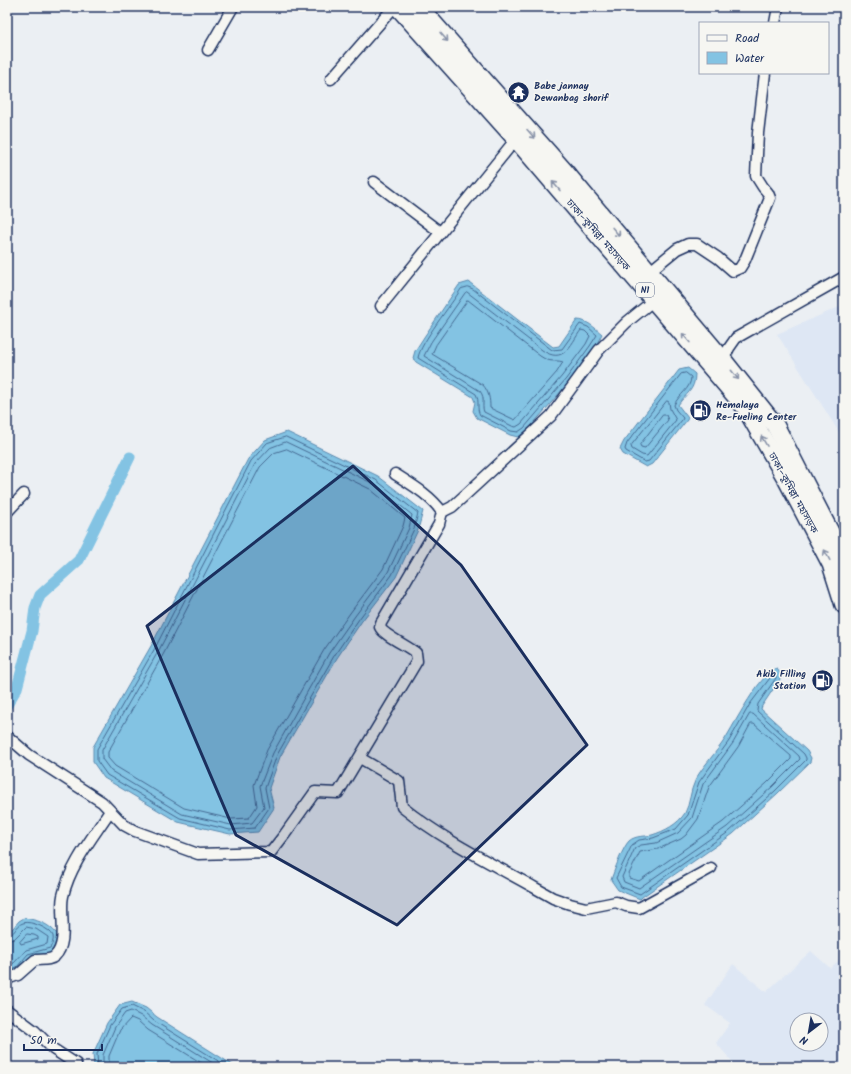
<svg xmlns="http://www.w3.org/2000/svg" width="851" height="1074" font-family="Kalam,'Noto Sans Bengali',sans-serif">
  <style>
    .built { fill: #dee7f4; fill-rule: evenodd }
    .water { fill: #83c3e3; stroke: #5988ae }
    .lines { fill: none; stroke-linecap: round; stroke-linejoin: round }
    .shore { stroke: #456a93; stroke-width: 1 }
    .canal { stroke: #83c3e3; stroke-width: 11 }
    .minor-casing { stroke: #1b2f5e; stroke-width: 13 }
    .trunk-casing { stroke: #1b2f5e; stroke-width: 20 }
    .minor { stroke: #f6f6f2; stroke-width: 10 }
    .trunk { stroke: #f6f6f2; stroke-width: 17 }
    .oneway { stroke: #8892a8 }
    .marked { fill: #1b2f5e; fill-opacity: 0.2; stroke: #1b2f5e; stroke-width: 3; stroke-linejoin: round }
    .labels { text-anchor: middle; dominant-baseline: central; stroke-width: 3; stroke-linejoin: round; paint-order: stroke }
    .shield { fill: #f6f6f2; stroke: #5d6b8a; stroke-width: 1 }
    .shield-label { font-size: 9px; font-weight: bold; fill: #1b2f5e }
    .poi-label { font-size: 10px; font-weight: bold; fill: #1b2f5e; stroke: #f6f6f2; text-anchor: start }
    .street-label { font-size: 10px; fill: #1b2f5e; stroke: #f6f6f2 }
  </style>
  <rect width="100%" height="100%" fill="#ebeff3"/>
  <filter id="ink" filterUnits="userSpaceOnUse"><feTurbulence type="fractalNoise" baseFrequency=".025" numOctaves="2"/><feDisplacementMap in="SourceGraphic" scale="8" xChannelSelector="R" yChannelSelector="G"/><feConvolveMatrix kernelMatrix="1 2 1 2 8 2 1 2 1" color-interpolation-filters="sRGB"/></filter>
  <g filter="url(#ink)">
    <g class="built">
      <polygon points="844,305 844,440 777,334"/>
      <path d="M 811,951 L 830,968 L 844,956 L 844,1067 L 737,1067 L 716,1043 L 730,1023 L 705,1005 L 733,964 L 766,992 ZM 797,1020 L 821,1020 L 821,1044 L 797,1044 Z"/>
    </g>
    <g class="water">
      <path d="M 469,282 L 553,347 L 559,346 L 577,320 C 587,320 595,328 602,334 L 594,349 L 569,382 L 527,431 L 518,437 L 510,435 L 477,418 L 473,411 L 475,402 L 473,397 L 416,362 L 413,358 L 415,351 L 424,337 L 459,285 Z"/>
      <path d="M 688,368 L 695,374 C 695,391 686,393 678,405 L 688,418 L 687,420 L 652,464 L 646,467 L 623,454 L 620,449 L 624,441 L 679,370 Z"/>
      <polygon points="287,432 378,476 423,511 418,530 396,577 362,621 337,658 280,757 269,788 274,808 258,832 230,834 178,822 104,778 93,762 93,747 151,646 248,459 265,440"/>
      <path d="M 777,669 L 781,674 L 780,679 L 762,706 L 761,709 L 807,751 L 811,758 L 810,762 L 778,793 L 733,834 L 642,897 L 640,899 L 618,890 L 611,880 C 614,871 623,847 629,841 C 636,835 644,837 652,835 C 665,831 678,824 685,813 C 690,804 690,791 695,781 C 700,769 717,752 725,739 C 734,725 761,671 777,669 Z"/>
      <path d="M 24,918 C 37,920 48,923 57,934 L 56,945 L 53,952 L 30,958 L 19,970 L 7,974 L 7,935 L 19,921 Z"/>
      <polygon points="132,1002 146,1008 157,1017 236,1067 96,1067 94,1066 93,1054 107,1023 120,1005"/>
    </g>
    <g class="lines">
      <g class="shore">
        <path d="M 468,287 L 473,289 L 552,350 L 562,349 L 580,324 L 588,327 L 597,335 L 590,346 L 566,379 L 524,428 L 518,432 L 511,431 L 480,415 C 476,408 480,402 476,394 L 418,358 C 420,343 452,304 461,289 Z"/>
        <path d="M 467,292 L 542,350 C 564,365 570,345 581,330 L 585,331 L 590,336 L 586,344 L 562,376 L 521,424 L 516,427 L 512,426 L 484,412 C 481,404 486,399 480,391 L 424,356 L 431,342 L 465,293 Z"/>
        <path d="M 468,300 L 540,356 C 552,364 553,359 563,362 L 557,372 L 515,420 L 490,408 C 490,399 489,392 483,385 L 432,354 L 436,345 Z"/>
        <path d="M 686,373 L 691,377 C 691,389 679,394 674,405 L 676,410 L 683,418 L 682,420 L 649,461 L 645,462 L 626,451 L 625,449 L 627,443 L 681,374 Z"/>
        <polygon points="667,401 669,402 670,409 676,420 647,456 642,455 632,449 631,446"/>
        <polygon points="663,415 666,415 668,420 645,448 641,447 640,445"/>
        <polygon points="286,437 376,480 418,513 414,529 392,575 359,619 334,656 277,755 265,788 269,808 255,828 230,830 180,818 107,775 97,761 97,749 155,648 251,461 267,443"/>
        <polygon points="286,442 374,484 412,515 409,528 388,572 355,616 329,653 273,753 260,786 264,807 252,823 231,825 182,814 111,771 102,759 102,750 159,650 255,464 270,448"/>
        <polygon points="287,449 370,489 405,518 403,526 383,569 350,613 324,650 267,750 254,785 257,806 249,818 231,819 184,808 115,766 108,758 108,752 164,653 260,467 274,453"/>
        <polygon points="774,674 776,675 776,678 758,704 757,711 804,754 806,758 806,760 775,791 730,831 640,894 621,887 616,878 632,845 639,840 653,838 676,829 688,815 699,782 729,741 750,704 770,678"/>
        <polygon points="750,714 753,714 799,756 800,759 772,787 727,827 639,888 624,882 622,877 635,848 641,845 656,843 678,833 692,818 703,784 733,743"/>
        <polygon points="751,724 754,724 791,756 791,759 767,783 723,822 639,881 629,878 629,874 640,852 658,849 681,839 686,835 698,819 709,787 738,747"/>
        <polygon points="27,934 34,935 38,937 38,939 21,944 20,942"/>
        <path d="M 7,936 C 15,935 16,925 23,923 C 30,920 51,929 53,936 C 54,940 52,945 50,948 L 28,954 L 17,967 L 7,971"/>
        <polyline points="7,941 14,939 26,927 36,929 48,937 47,944 26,950 14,963 7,966"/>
        <polyline points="98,1067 97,1054 110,1025 122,1009 132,1006 144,1012 154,1021 228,1067"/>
        <polyline points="103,1067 103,1055 115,1027 125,1013 131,1011 141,1016 152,1025 219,1067"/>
        <polyline points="109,1067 109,1056 120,1030 131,1018 138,1021 148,1030 208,1067"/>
      </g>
      <polyline class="canal" points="7,705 17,688 32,631 35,608 40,595 79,560 130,457"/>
      <defs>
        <g id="minor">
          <polyline points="775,23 778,7"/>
          <polyline points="208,50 233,7"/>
          <polyline points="331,79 394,7"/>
          <polyline points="374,182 440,232"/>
          <polyline points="649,272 677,249 688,244 697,244 718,258 733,271 740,268 745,260 770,198 768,193 763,187 756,176 758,133 765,73"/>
          <polyline points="381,306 516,139"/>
          <polyline points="723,360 729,348 736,338 844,277"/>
          <polyline points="7,512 24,494"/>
          <polyline points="442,512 452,507 463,497 551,416 599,350 627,322 654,300"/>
          <path d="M 7,736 L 29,755 L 102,802 L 124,825 L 135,831 L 198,854 L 271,852 L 285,834 L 315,792 L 338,793 L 417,661 L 416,653 C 408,646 383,635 380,627 L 381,623 L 439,524 L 442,512 C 430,495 412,485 395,474"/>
          <path d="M 360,758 L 399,781 L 402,807 C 443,840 491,863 537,889 L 553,898 L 570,904 L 586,908 L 616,902 L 626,906 L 639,908 L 711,868"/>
          <path d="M 7,979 L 18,975 L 35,960 C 41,959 50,961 55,956 C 69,942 59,913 63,896 C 70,865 93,837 110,811"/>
          <polyline points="7,1010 35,1031 53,1049 76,1064 76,1067"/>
        </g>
        <g id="trunk">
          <polyline points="398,7 516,139 745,407 787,480 831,564 844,605"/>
          <polyline points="419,7 565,172 723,360 775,425 844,559"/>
        </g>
      </defs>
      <use href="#minor" class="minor-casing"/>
      <use href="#trunk" class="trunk-casing"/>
      <use href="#minor" class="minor"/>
      <use href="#trunk" class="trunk"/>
    </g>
    <defs><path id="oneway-shaft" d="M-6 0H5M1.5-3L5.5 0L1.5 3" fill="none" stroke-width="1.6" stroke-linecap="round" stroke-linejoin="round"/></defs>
    <g class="oneway">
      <use href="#oneway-shaft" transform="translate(444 37) rotate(49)"/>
      <use href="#oneway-shaft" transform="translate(531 134) rotate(48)"/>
      <use href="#oneway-shaft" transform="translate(556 186) rotate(-131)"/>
      <use href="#oneway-shaft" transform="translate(616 232) rotate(50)"/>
      <use href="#oneway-shaft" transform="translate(686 338) rotate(-130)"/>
      <use href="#oneway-shaft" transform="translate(735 375) rotate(52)"/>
      <use href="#oneway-shaft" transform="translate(764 441) rotate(-120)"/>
      <use href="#oneway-shaft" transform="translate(827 555) rotate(-118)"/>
    </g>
  </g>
  <path class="marked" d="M 353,466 L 461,565 L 587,745 L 397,925 L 236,835 L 147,626 Z"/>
  <defs>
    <symbol id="temple-disc" viewBox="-11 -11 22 22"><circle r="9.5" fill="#1b2f5e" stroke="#f6f6f2"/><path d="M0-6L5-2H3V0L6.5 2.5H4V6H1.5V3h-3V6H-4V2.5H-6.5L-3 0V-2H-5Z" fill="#fff"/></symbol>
    <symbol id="fuel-disc" viewBox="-11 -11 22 22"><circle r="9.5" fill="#1b2f5e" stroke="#f6f6f2"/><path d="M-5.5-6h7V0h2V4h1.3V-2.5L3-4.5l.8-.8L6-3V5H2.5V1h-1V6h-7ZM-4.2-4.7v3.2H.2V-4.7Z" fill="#fff"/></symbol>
  </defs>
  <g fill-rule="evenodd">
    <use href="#temple-disc" x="506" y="80" width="25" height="25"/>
    <use href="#fuel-disc" x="688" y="398" width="25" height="25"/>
    <use href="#fuel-disc" x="810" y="668" width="25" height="25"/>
  </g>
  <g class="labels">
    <rect class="shield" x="636" y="283" width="18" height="14" rx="3"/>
    <g class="shield-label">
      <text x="645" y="290">N1</text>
    </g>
    <g class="poi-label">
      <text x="534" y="86">Babe jannay<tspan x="534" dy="12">Dewanbag shorif</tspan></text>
      <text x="716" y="405">Hemalaya<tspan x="716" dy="12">Re-Fueling Center</tspan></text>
      <text x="806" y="674" text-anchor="end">Akib Filling<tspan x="806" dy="12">Station</tspan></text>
    </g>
    <g class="street-label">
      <text transform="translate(598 235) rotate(49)">ঢাকা–কুমিল্লা মহাসড়ক</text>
      <text transform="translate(793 493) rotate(61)">ঢাকা–কুমিল্লা মহাসড়ক</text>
    </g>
  </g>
  <rect width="851" height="1074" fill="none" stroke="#f6f6f2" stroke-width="24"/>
  <rect x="12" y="12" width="827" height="1050" fill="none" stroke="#1b2f5e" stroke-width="1.5" filter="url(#ink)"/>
  <rect x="699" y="22" width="130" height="52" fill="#f6f6f2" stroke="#9ea6b7"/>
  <rect x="707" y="35" width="20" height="6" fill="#f6f6f2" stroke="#9ea6b7"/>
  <text x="735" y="42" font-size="12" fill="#1b2f5e">Road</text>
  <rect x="707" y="52" width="20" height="12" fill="#83c3e3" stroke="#9ea6b7"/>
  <text x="735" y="62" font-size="12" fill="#1b2f5e">Water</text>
  <g transform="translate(809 1032) rotate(211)"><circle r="19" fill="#f6f6f2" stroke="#9ea6b7"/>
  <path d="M0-3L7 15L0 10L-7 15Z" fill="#1b2f5e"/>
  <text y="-6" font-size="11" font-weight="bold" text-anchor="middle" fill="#1b2f5e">N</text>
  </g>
  <path d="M24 1044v6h78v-6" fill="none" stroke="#1b2f5e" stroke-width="2"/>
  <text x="30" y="1044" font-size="12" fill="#1b2f5e" stroke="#f6f6f2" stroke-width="3" paint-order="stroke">50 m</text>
</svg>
